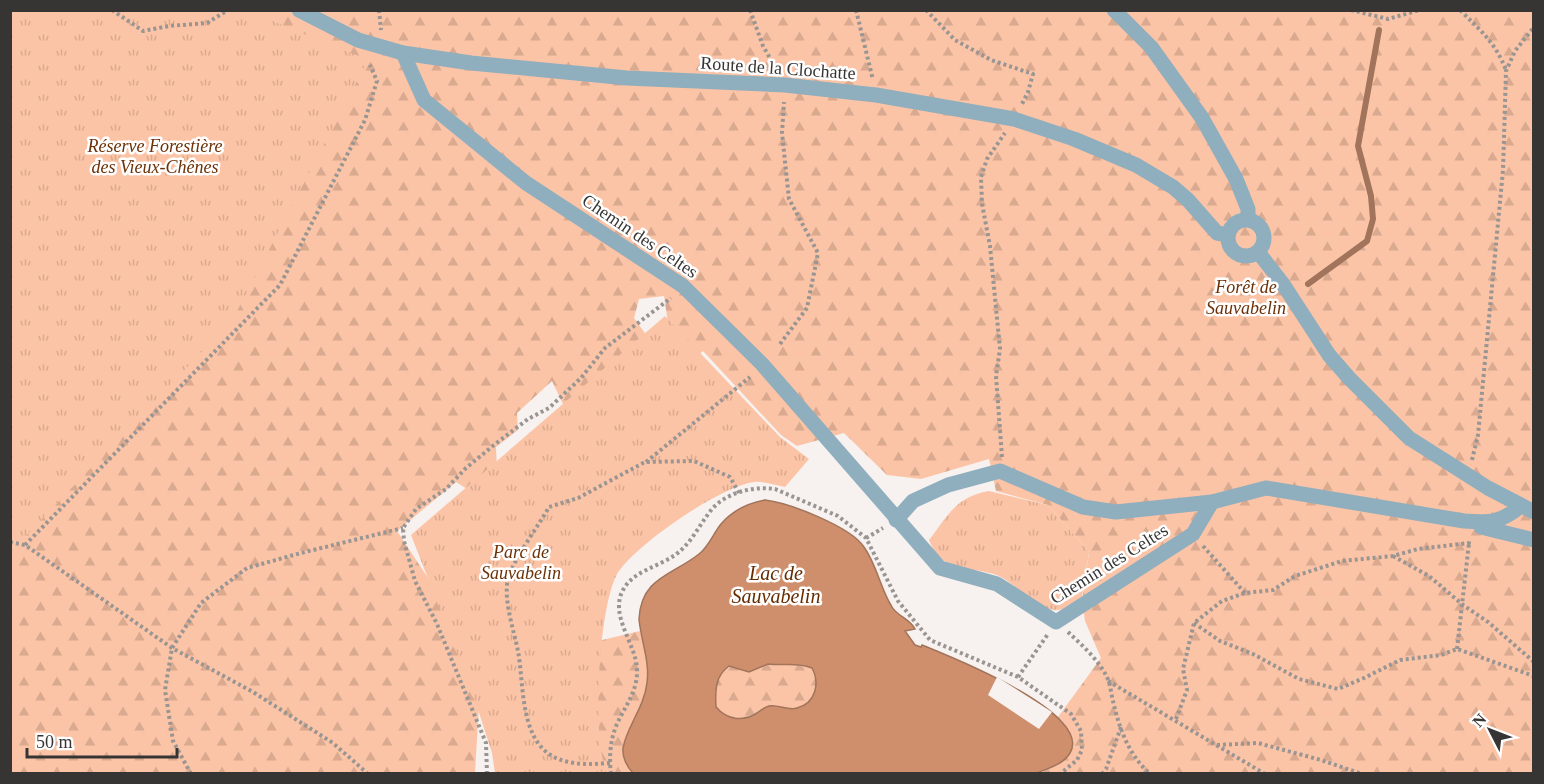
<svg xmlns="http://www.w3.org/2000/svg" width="1544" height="784" font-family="'Times New Roman',serif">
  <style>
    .forest { fill: url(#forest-firs) }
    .park { fill: url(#park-tufts) }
    .water { fill: #cf8f6c; stroke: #a1745b; stroke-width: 1.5; fill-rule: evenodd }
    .pier { fill: #f7f1ef }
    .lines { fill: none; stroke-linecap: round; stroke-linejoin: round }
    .stream { stroke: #a1745b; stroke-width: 6 }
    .path { stroke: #999593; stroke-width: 4; stroke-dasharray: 3 3; stroke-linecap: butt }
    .minor { stroke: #8faebe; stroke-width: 15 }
    .labels { text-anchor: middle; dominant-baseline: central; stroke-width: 5; stroke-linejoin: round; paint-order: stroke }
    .street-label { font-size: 18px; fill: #373534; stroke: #fff }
    .park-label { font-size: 18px; font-style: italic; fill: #6c3107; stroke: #fff }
    .water-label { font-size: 20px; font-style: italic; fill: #662b00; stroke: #fff }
  </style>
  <defs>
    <pattern id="forest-firs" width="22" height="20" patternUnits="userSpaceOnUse" patternTransform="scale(1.5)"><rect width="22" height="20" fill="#fcc4a6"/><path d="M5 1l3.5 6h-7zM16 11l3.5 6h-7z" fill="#d9a990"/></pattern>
    <pattern id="park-tufts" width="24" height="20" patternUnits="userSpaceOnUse" patternTransform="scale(1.5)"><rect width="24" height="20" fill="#fcc4a6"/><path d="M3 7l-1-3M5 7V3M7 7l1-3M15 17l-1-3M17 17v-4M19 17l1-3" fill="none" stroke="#d9a990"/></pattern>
  </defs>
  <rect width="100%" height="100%" fill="#f7f1ef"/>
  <g class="forest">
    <polygon points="10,11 1533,11 1533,773 1034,773 1055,765 1065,724 1058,717 1101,658 1085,621 1082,600 1089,552 1048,505 996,491 989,459 921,479 887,475 844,433 797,446 781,435 703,351 690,362 672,350 664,296 639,299 634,318 655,347 582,444 552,381 517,413 518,430 496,447 497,471 475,494 456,482 397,531 434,587 480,688 475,773 11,773"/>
    <path d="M 640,631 C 645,650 650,667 647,687 C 641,718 610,745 633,773 L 604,773 L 537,645 L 594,642 Z"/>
    <path d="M 768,664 C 784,666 798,662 812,668 C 821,684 815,707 793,709 C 784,709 773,708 763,708 C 748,720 730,723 716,707 C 715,691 715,676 729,666 L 749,672 Z"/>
  </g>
  <g class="park">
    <polygon points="10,11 248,11 368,60 233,319 22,540 10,535"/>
    <path d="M 665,316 L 780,437 L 809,459 L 785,487 C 776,485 763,481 754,482 C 721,486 631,547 616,576 C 599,610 591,738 607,773 L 495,773 L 492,753 L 472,691 L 411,535 Z"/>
    <path d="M 989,491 L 1048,505 L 1089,552 L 1081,602 C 1072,607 1060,612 1050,609 C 1030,604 1017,585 999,576 C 983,569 961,571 946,562 C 938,557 932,548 929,540 C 948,516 955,497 989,491 Z"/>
  </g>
  <path class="water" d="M 765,500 C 790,503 851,527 864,547 C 877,565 880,588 892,607 C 897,616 910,619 915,629 L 905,631 L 915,645 L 921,647 L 922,645 C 949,656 1094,713 1070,753 C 1063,765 1046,769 1034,774 L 633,773 C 627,767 622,757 623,748 C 627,726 644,708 647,683 C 650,661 641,641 639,619 C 641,577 673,575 699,554 C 709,546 713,534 721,524 C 733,510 748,503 765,500 ZM 768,664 C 784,666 798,662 812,668 C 820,683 816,703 797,708 C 788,711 778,704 769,706 C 764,707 762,710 757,713 C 743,722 727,720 716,707 C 715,691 715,676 729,666 L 749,672 Z"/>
  <polygon class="pier" points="997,677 1052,712 1039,729 988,695"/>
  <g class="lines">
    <polyline class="stream" points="1308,284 1367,241 1373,219 1371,196 1358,146 1379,30"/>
    <g class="path">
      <polyline points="112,10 143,31 169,26 207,23 228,10"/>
      <polyline points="379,10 381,30"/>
      <polyline points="750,10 763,46 775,67"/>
      <polyline points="856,10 873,80"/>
      <polyline points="926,10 955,40 991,60 1033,74 1028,92 1022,104"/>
      <polyline points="1145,10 1168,10"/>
      <polyline points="1351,10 1388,19 1420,10"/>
      <path d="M 1460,10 C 1481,31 1495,42 1506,70"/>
      <polyline points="780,344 807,308 818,253 789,199 782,133 784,102"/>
      <polyline points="1002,457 996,376 1000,349 990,246 982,204 981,177 987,159 1005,133"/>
      <polyline points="1472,460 1478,435 1503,170 1506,71 1515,51 1534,27"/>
      <polyline points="646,462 750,377"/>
      <polyline points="866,538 883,528"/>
      <polyline points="10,542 25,545 172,648 253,692 333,743 368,774"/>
      <polyline points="25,545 280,285 365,120 377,81 370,65"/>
      <polyline points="1203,546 1245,593"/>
      <polyline points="1393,556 1429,576 1463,605 1488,622 1534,662"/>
      <polyline points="1194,623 1220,641 1253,654 1299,679 1338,689 1364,678 1400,660 1441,655 1457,649 1534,676"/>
      <path d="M 1068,632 C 1083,646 1102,663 1109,682 C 1111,690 1112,698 1114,705 C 1120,731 1130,756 1150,774"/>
      <polyline points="1457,649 1469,543"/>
      <polyline points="1018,677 1048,634"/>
      <polyline points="1108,681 1265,774"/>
      <polyline points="1176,719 1187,690 1183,669 1194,623 1222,601 1245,593 1273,590 1295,576 1342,561 1393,556 1418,549 1469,543 1468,539"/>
      <polyline points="1217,745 1258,743 1321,760 1362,774"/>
      <path d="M 610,763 C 596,764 582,765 569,762 C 518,753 525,689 518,651 C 514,631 503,599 508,579 C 514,558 538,527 549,507 L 578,498 L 645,462 L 694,461 L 730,477 L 739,493"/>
      <polyline points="191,774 173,741 165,690 172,648 201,603 247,568 301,553 403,528"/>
      <polyline points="487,774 486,743 437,624 415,581 404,541 403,528 416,509 446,489 466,468 494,445 528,419 549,408 581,378 605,348 671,298"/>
      <path d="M 611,774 C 609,757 610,740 617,724 C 625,706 638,691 637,669 C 636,644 609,615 623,590 C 633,571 658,567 675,555 C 692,543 699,525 712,509 C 727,492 754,486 775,489 L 838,516 L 866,538 L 898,601 L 930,640 L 1018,677 L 1071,714 L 1081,731 L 1082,750 L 1077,760 L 1060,774"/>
      <polyline points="1102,774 1106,769 1121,727"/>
    </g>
    <g class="minor">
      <polyline points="299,10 358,40 403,53 471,63 627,78 785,85 876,95 1014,119 1074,139 1136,165 1173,187 1188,200 1217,233 1228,235"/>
      <polyline points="1114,10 1151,47 1202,118 1236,179 1248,209 1248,219"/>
      <polyline points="403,53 424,100 526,183 683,286 762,364 940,568 997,584 1056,622 1193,534 1212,502"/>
      <circle cx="1246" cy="238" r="18"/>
      <polyline points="1258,252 1283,284 1329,355 1349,378 1409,438 1488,488 1534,512"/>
      <path d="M 896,520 L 913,501 L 948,485 L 1000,471 L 1083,507 L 1116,512 L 1212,502 L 1266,488 L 1464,521 C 1490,523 1500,523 1521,506"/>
      <polyline points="1481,527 1534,540"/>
    </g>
  </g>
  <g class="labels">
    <g class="street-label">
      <text transform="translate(778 68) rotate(4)">Route de la Clochatte</text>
      <text transform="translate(640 236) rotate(34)">Chemin des Celtes</text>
      <text transform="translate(1109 564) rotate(-32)">Chemin des Celtes</text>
    </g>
    <g class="park-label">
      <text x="155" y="146">Réserve Forestière<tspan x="155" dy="21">des Vieux-Chênes</tspan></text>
      <text x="1246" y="287">Forêt de<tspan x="1246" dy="21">Sauvabelin</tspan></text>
      <text x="521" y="552">Parc de<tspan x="521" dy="21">Sauvabelin</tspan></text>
    </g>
    <g class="water-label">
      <text x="776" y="573">Lac de<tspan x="776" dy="23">Sauvabelin</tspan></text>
    </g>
  </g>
  <rect width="1544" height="784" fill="none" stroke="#373534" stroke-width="24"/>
  <g transform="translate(1490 730) rotate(312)" stroke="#ffffff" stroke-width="4.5" paint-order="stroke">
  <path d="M0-4.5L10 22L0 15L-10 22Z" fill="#373534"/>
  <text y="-9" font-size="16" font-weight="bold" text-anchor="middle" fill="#373534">N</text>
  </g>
  <path d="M27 748v9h150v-9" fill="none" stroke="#373534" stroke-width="3"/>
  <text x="36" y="748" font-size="18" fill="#373534" stroke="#ffffff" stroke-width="4.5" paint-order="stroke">50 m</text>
</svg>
